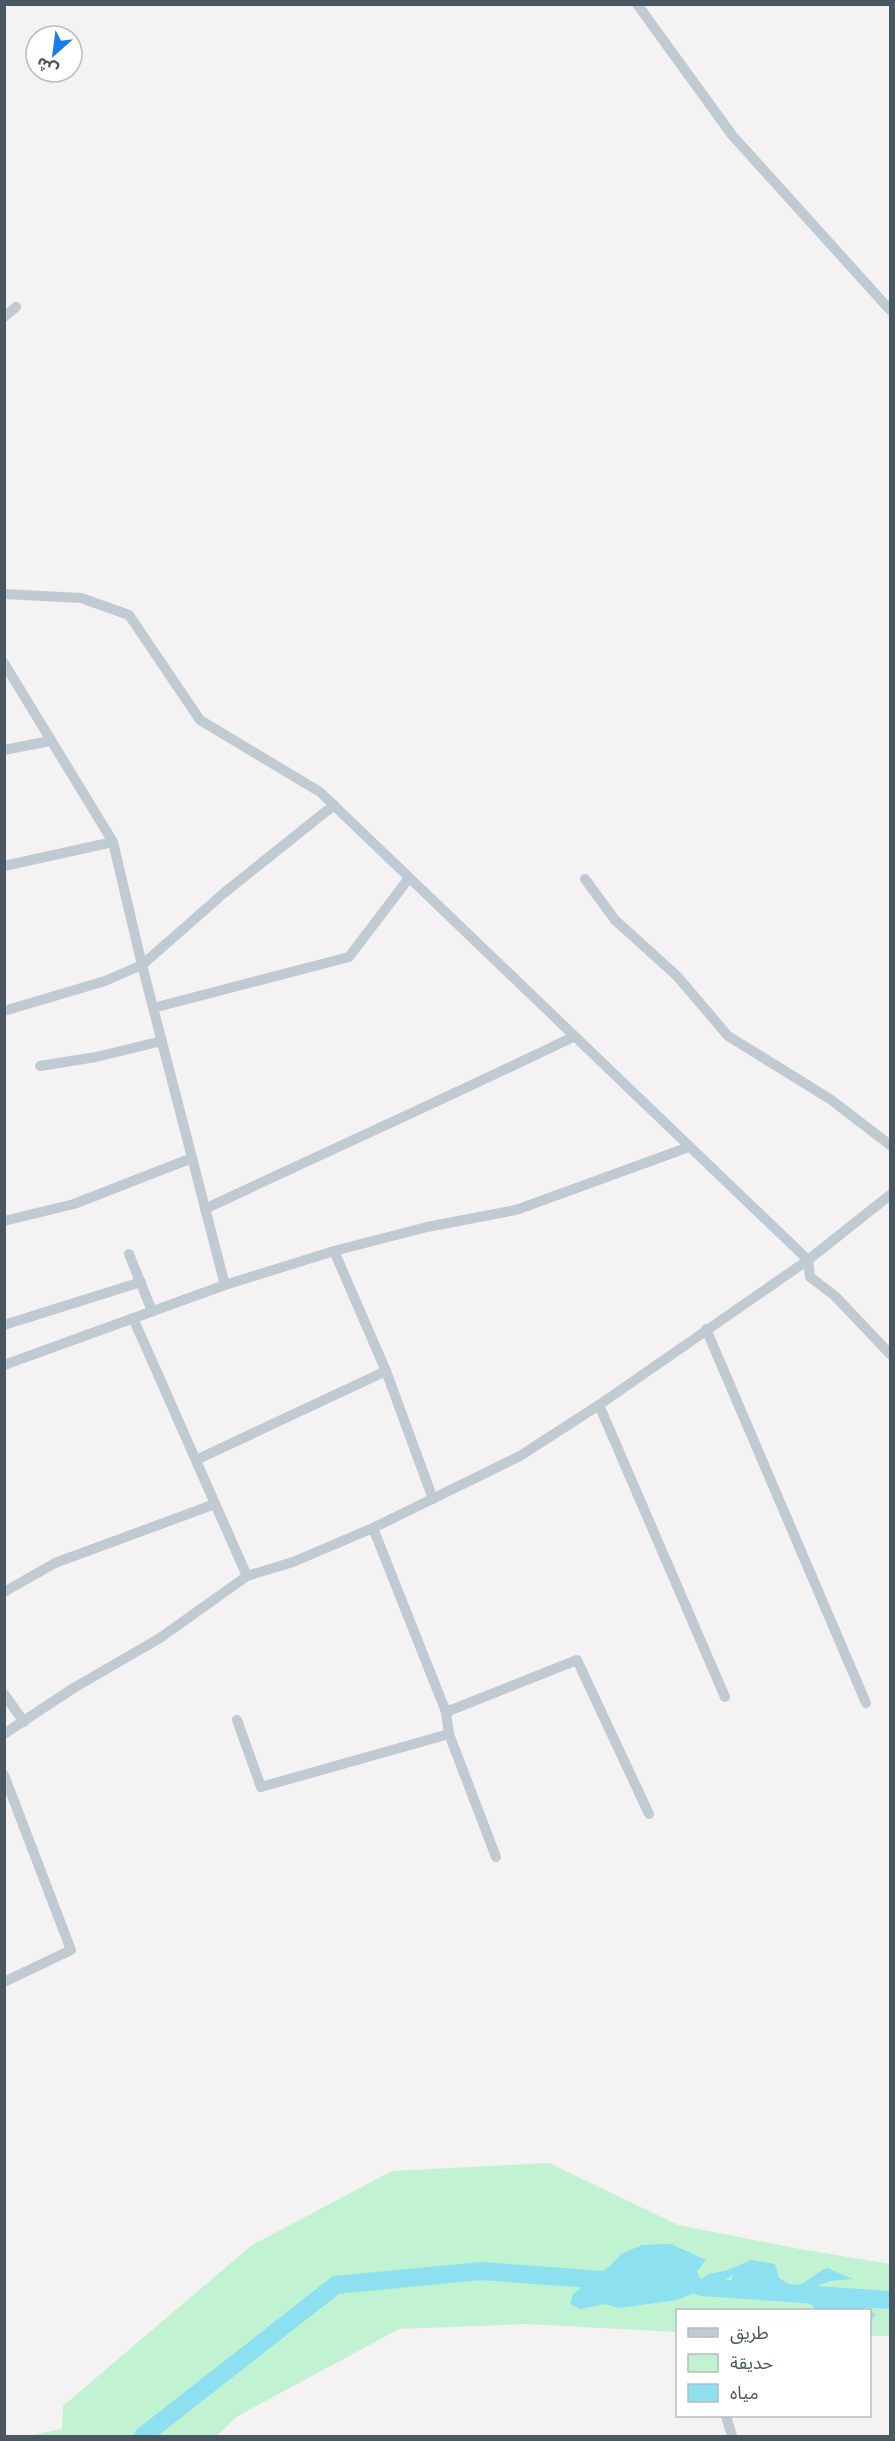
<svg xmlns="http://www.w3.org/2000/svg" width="895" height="2441" font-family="'Noto Sans','Noto Sans Arabic',sans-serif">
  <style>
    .green { fill: #c1f2d1 }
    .water { fill: #8de0f0 }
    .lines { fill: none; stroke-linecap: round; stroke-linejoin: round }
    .river { stroke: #8de0f0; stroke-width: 18 }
    .minor { stroke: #c0cad2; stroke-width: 10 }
  </style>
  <rect width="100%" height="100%" fill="#f4f2f2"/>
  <polygon class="green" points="549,2163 678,2225 800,2249 890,2264 890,2336 870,2336 870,2310 678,2310 677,2332 526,2324 399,2329 238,2416 216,2436 27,2436 62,2429 63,2406 252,2245 392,2171"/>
  <path class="water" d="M 671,2244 L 706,2260 L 697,2271 L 700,2280 L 709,2274 L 728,2270 L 751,2260 L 775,2264 L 779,2278 L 794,2287 C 807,2283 815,2273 827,2268 L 853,2279 L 830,2281 L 816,2286 L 819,2293 L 833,2298 L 839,2294 C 852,2296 865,2307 876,2315 L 870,2321 L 870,2310 L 815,2310 L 812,2305 C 783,2294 774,2281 744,2294 L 731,2291 L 732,2275 L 724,2281 L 725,2289 L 702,2290 L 677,2300 L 620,2308 L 605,2304 L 580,2309 L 570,2304 L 573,2294 L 610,2266 L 621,2254 L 642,2245 Z"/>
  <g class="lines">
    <g class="river">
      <polyline points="701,2287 890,2300"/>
      <polyline points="143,2436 336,2285 481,2271 616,2281"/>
    </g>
    <g class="minor">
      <polyline points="637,4 732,135 890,310"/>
      <polyline points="4,317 16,307"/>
      <polyline points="4,594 81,598 129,615 200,720 320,792 808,1260 810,1277 835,1296 890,1354"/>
      <polyline points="4,663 113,842 142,965 225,1285"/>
      <polyline points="4,750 50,741"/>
      <polyline points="4,866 113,842"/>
      <polyline points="585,879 615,920 677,976 728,1036 830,1099 890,1145"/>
      <polyline points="153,1008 349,957 409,878"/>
      <polyline points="4,1011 105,981 142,965 224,893 334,805"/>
      <polyline points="40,1066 96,1057 162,1041"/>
      <path d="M 205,1209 C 328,1151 451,1096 573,1037"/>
      <polyline points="4,1221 74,1204 192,1158"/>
      <polyline points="334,1251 386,1371 433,1499"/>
      <polyline points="129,1254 152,1311"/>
      <polyline points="133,1318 247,1576"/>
      <polyline points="4,1325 141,1282"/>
      <polyline points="706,1329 866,1703"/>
      <polyline points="4,1365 225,1285 334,1251 427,1227 516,1210 689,1147"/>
      <polyline points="599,1405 725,1697"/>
      <polyline points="196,1460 386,1371"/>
      <polyline points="373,1528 446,1712 449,1734 496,1857"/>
      <polyline points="4,1592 55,1563 215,1504"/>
      <polyline points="4,1694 24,1722"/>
      <polyline points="446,1712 577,1660 649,1814"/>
      <polyline points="237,1720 261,1787 449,1734"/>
      <polyline points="4,1734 72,1689 160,1638 247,1576 293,1562 373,1528 520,1456 599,1405 808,1260 890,1195"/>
      <polyline points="4,1775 71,1950 4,1982"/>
      <polyline points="726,2416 732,2436"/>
    </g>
  </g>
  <rect width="895" height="2441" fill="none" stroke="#495761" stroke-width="12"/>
  <rect x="676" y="2309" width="195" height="108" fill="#ffffff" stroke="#b6bcc0" stroke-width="1.5"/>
  <rect x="688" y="2328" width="30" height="9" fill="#c0cad2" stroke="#b6bcc0" stroke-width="1.5"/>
  <text x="730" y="2339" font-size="18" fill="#495761">طريق</text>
  <rect x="688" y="2354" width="30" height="18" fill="#c1f2d1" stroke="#b6bcc0" stroke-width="1.5"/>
  <text x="730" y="2369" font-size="18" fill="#495761">حديقة</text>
  <rect x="688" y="2384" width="30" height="18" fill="#8de0f0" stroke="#b6bcc0" stroke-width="1.5"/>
  <text x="730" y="2399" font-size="18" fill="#495761">مياه</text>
  <g transform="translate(54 54) rotate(208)"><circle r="28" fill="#ffffff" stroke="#b6bcc0" stroke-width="1.5"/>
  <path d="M0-4.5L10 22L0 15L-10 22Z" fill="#147eec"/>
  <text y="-9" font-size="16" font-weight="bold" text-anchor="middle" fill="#495761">ش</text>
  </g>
</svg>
